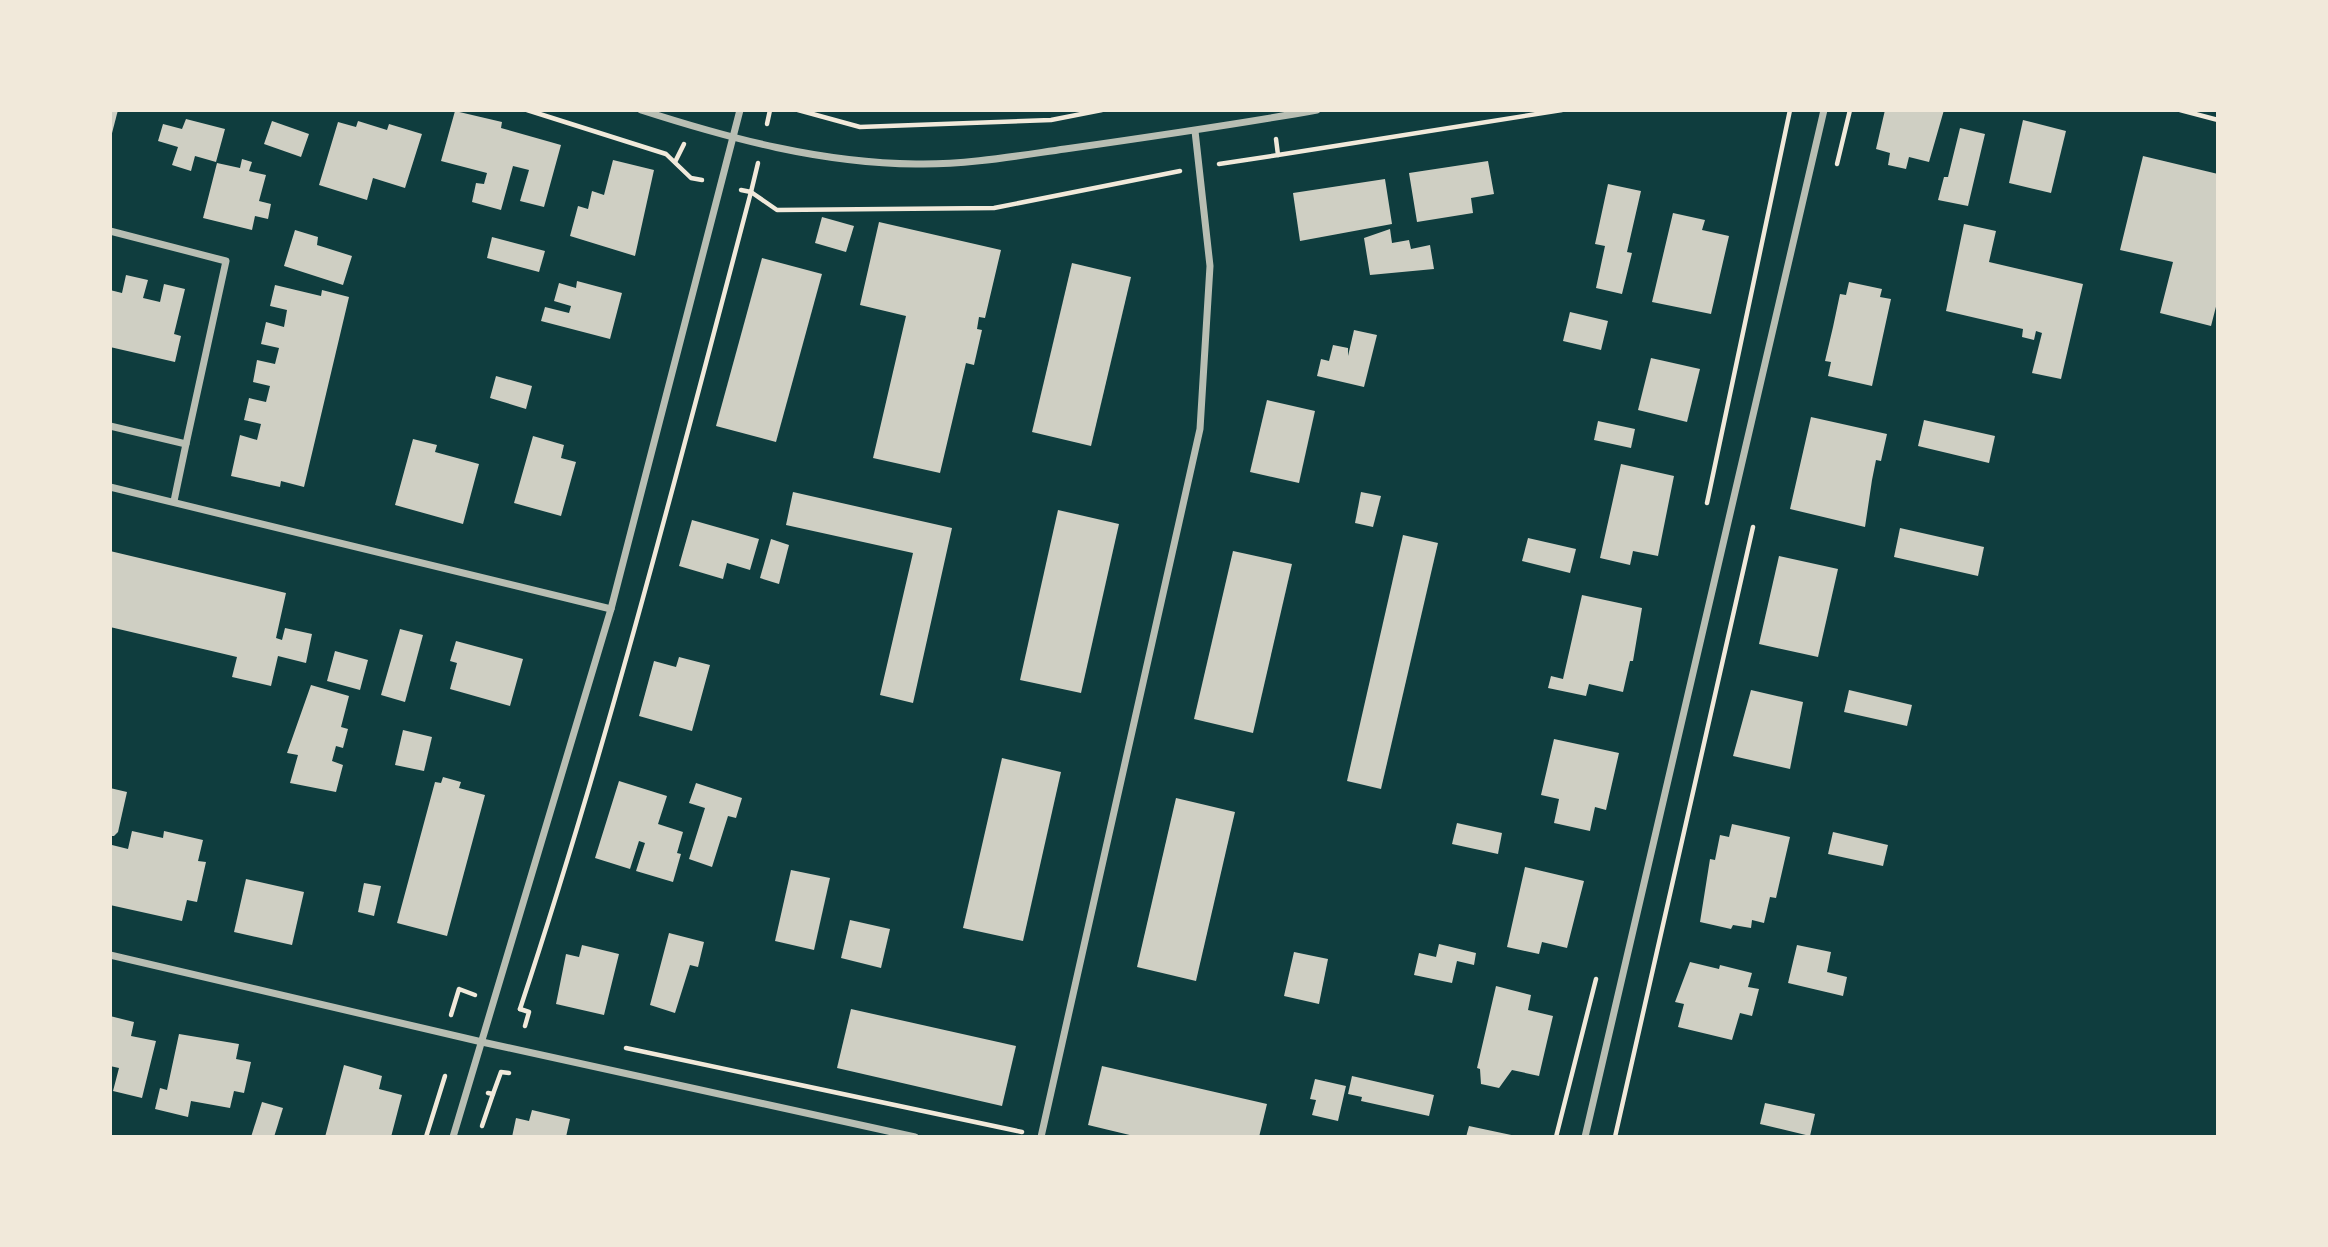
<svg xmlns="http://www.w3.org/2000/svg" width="2328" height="1247" font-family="Karla,sans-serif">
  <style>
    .building { fill: #cfcfc3 }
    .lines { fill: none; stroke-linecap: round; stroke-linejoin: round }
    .path { stroke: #f1e9da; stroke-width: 4.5 }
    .minor { stroke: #b8beb3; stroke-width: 7 }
  </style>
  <rect width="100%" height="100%" fill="#0f3d3e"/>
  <g class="building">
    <polygon points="110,110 118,110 111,137 110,136"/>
    <polygon points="1885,110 1944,110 1929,162 1909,157 1906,169 1888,165 1890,153 1876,149"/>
    <polygon points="455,111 502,122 501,128 561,145 544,207 520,201 529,170 513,166 501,210 472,202 476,183 484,184 487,173 441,161"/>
    <polygon points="186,119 225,129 216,162 195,156 191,171 172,165 178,147 158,141 163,124 182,129"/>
    <polygon points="2023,120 2066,131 2051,193 2009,183"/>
    <polygon points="272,121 309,134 301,157 264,144"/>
    <polygon points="358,121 387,130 389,124 422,134 405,188 373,178 367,200 319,185 338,122 356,127"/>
    <polygon points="1960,128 1985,134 1968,206 1938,200 1944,177 1948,177"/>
    <polygon points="2143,156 2218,174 2218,299 2211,326 2160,313 2173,262 2120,250"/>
    <polygon points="242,159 252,162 249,171 266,175 259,201 271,204 268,219 255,216 252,230 203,218 217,163 240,168"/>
    <polygon points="613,160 654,170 635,256 570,236 578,206 588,209 592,191 604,195"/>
    <polygon points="1488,161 1494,194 1471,198 1473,213 1417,222 1409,173"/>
    <polygon points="1385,179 1392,224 1300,241 1293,193"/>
    <polygon points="1608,184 1641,191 1627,252 1632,253 1622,294 1596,288 1605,246 1595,244"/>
    <polygon points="1673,213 1705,220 1702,230 1729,236 1711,314 1652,302"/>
    <polygon points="822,217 854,226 846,252 815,243"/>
    <polygon points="879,222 1001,250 985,318 979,317 977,329 982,330 974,365 966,363 940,473 873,458 906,316 860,305"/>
    <polygon points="1964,224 1996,231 1989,262 2083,284 2061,379 2032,373 2042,333 2036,331 2034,340 2022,337 2023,329 1946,311"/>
    <polygon points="1390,229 1392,243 1409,240 1411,249 1430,245 1434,269 1370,275 1364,238"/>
    <polygon points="295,230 318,237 317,245 352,256 343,285 284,266"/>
    <polygon points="492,237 545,251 539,272 487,258"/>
    <polygon points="762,258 822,274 776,442 716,426"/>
    <polygon points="1072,263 1131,277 1091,446 1032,432"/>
    <polygon points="126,275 148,280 143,298 160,302 164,284 185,289 174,334 181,336 175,362 110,347 110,290 122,293"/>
    <polygon points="577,281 622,293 610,339 541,321 545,307 569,313 571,306 554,301 559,283 576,288"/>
    <polygon points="1849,282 1882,289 1880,297 1891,299 1872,386 1828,376 1831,362 1825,361 1833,327 1840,294 1846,295"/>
    <polygon points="275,285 321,296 322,290 349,297 304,487 281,481 280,487 231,476 240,435 257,440 261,424 244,420 249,398 266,402 270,386 253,382 257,360 275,364 279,348 261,344 266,322 284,327 287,310 270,306"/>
    <polygon points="1570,312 1608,321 1601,350 1563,341"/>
    <polygon points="1354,330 1377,335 1364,387 1317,376 1321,359 1329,361 1333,345 1348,348 1348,356"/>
    <polygon points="1651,358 1700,369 1687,422 1638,410"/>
    <polygon points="496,376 532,386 526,409 490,398"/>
    <polygon points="1267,400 1315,411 1299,483 1250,472"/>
    <polygon points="1811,417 1887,434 1881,461 1876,460 1872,480 1865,527 1790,509"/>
    <polygon points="1924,420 1995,436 1989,463 1918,446"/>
    <polygon points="1598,421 1635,429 1631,448 1594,440"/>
    <polygon points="533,436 564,445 561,458 576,462 561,516 514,503"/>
    <polygon points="413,439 437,445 435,452 479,464 463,524 395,505"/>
    <polygon points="1621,464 1674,476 1658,556 1633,551 1630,565 1600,558"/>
    <polygon points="793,492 952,528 913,703 880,695 913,553 786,525"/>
    <polygon points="1361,492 1381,496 1373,527 1355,523"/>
    <polygon points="1058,510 1119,524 1081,693 1020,680"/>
    <polygon points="692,520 759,539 750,570 727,563 723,579 679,566"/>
    <polygon points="1900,528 1984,547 1978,576 1894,557"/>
    <polygon points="1403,535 1438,543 1381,789 1347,781"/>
    <polygon points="1528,538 1576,549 1570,573 1522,561"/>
    <polygon points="771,539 789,545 779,584 760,578"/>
    <polygon points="110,551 286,593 276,638 282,640 285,628 312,634 306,663 278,656 271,686 232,677 237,657 110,627"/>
    <polygon points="1233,551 1292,564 1253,733 1194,719"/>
    <polygon points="1779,556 1838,569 1818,657 1759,644"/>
    <polygon points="1582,595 1642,608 1633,661 1630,661 1623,692 1589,684 1586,696 1548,688 1551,676 1563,679"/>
    <polygon points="400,629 423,635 405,702 381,695"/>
    <polygon points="456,641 523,659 510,706 450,689 457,663 450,661"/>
    <polygon points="335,651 368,660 360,690 327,681"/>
    <polygon points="679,657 710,665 692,731 639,716 654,661 676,667"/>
    <polygon points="311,685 349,696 341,727 348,729 343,748 336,746 332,761 343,765 336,792 290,783 298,755 287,753"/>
    <polygon points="1751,690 1803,702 1790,769 1733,756"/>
    <polygon points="1849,690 1912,705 1907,726 1844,712"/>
    <polygon points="403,730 432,737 424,771 395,765"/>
    <polygon points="1554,739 1619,753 1606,810 1595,807 1590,831 1554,823 1559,799 1541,795"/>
    <polygon points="1002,758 1061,772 1023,941 963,928"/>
    <polygon points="443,777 461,782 459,788 485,795 447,936 397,923 435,782 441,783"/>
    <polygon points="619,781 667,796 658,824 683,832 677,853 681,854 673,882 636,871 645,843 639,841 630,869 595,858"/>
    <polygon points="696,783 742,798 736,818 728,816 712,867 689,859 705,808 689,803"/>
    <polygon points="110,788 127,792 118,832 114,836 110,836"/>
    <polygon points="1176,798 1235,812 1196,981 1137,967"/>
    <polygon points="1457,823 1502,833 1498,854 1452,844"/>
    <polygon points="1732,824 1790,837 1776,898 1770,897 1764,923 1752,920 1751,928 1733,925 1731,929 1700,922 1710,859 1715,860 1720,835 1729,837"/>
    <polygon points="132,831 163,838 164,831 203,840 198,861 206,862 197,902 187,900 182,921 110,905 112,845 128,849"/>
    <polygon points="1833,832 1888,845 1883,866 1828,854"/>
    <polygon points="1525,867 1584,881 1567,948 1542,942 1539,954 1507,947"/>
    <polygon points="791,870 830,878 814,950 775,941"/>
    <polygon points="246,879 304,892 292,945 234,932"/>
    <polygon points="364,883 381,886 374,916 358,912"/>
    <polygon points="850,920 890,929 881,968 841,958"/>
    <polygon points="669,933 704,942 698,967 690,965 675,1013 650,1005"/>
    <polygon points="1439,944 1476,953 1474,965 1457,961 1452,983 1414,975 1419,953 1436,957"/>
    <polygon points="582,945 619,954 604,1015 556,1004 566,954 579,957"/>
    <polygon points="1797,945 1831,952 1827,972 1847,977 1843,996 1788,983"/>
    <polygon points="1294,952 1328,959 1319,1004 1284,996"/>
    <polygon points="1690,962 1719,969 1720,965 1752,973 1748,987 1759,989 1752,1016 1740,1013 1732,1040 1678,1027 1684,1004 1675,1002"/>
    <polygon points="1496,986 1531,995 1528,1010 1553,1016 1539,1076 1512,1070 1499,1088 1481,1084 1480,1069 1477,1068"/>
    <polygon points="851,1009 1016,1046 1002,1106 837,1068"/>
    <polygon points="110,1016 134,1022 131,1036 156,1041 142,1098 113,1091 119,1068 110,1066"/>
    <polygon points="179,1034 239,1044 236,1059 251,1062 244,1093 234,1091 230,1108 191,1101 188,1117 155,1109 160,1088 167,1090"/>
    <polygon points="344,1065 382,1076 379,1089 402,1095 391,1137 325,1137"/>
    <polygon points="1102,1066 1267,1104 1259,1137 1138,1137 1088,1125"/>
    <polygon points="1352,1076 1434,1095 1429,1116 1361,1101 1362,1097 1348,1094"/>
    <polygon points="1315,1079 1346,1086 1338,1121 1312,1115 1316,1100 1310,1099"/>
    <polygon points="262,1102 283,1108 274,1137 251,1137"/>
    <polygon points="1765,1103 1815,1114 1810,1136 1760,1124"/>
    <polygon points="532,1110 570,1119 566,1137 512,1137 516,1118 529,1121"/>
    <polygon points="1469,1126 1516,1136 1516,1137 1466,1137"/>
  </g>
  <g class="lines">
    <g class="path">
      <polyline points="527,110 666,154 691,178 702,180"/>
      <polyline points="798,110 860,127 1051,120 1102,110"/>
      <polyline points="2180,110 2218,120"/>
      <polyline points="767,124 770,110"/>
      <polyline points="1278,155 1562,110"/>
      <polyline points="675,162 684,144"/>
      <polyline points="1219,164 1278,155 1276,139"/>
      <polyline points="1837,164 1850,110"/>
      <polyline points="741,190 751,192 758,163"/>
      <polyline points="1707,503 1790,110"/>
      <path d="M 520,1009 C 609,740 679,465 751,192 L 777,210 L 994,208 L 1180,171"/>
      <polyline points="520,1009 529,1012 525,1026"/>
      <polyline points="451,1015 459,989 475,995"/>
      <polyline points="626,1048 1022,1132"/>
      <polyline points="488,1093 493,1094 501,1072 509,1073"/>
      <polyline points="482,1126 493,1094"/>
      <polyline points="426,1137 445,1076"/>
      <polyline points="1556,1137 1596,979"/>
      <polyline points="1615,1137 1753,527"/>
    </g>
    <g class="minor">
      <path d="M 641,110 C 731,139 821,163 916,164 C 966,165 1016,156 1065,149 C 1149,137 1233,125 1317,110"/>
      <polyline points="110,231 226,261 186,444"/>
      <polyline points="110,426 186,444 174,501"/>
      <polyline points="110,487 611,609"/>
      <polyline points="110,955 482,1042 915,1137"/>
      <polyline points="453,1137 611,609 740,110"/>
      <polyline points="1041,1137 1200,429 1210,266 1195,131"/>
      <polyline points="1585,1137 1824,110"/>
    </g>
  </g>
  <rect width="2328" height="1247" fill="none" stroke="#f1e9da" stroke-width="224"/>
</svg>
